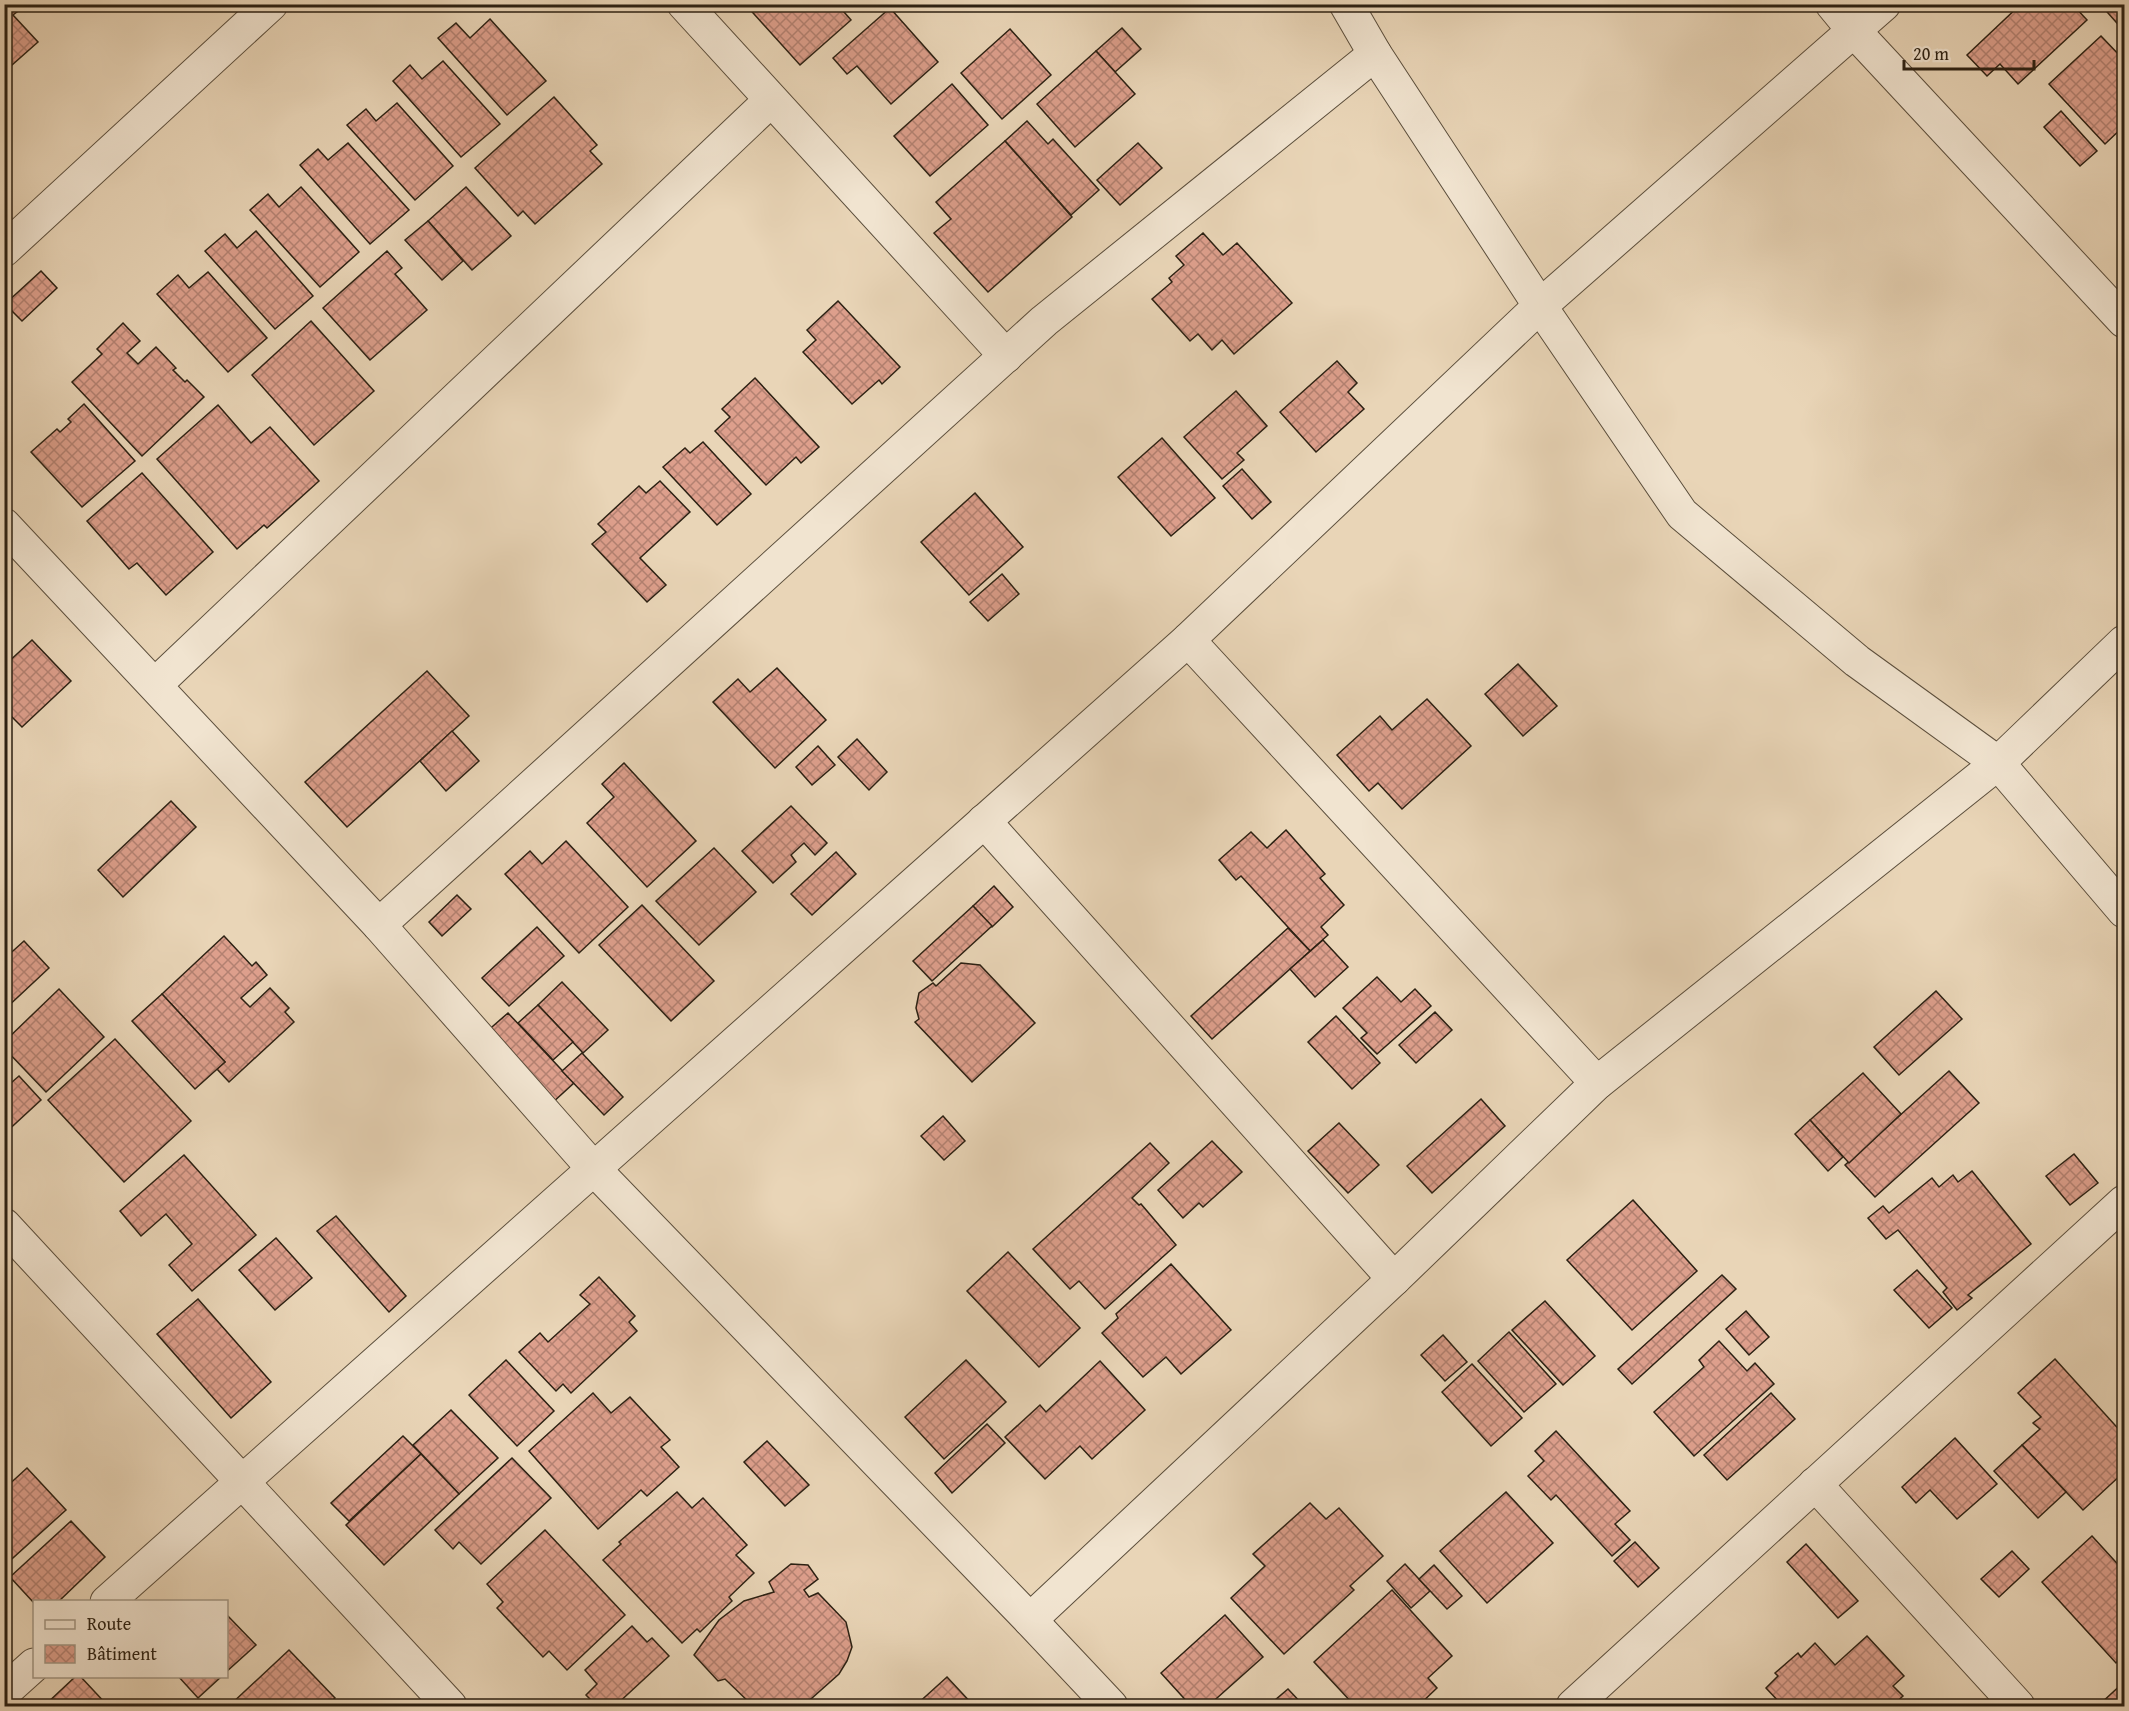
<svg xmlns="http://www.w3.org/2000/svg" width="2129" height="1711" font-family="'Gentium Book Plus',serif">
  <style>
    .building { fill: url(#building-cross-hatch); stroke: #2c2113; stroke-width: 1.5 }
    .lines { fill: none; stroke-linecap: round; stroke-linejoin: round }
    .minor-casing { stroke: #5b4e3c; stroke-width: 35 }
    .minor { stroke: #f1e4d0; stroke-width: 33 }
  </style>
  <defs>
    <pattern id="building-cross-hatch" width="8" height="8" patternUnits="userSpaceOnUse" patternTransform="scale(1.5)"><rect width="8" height="8" fill="#dd9f8c"/><path d="M0 0l8 8M0 8l8-8" fill="none" stroke="#b38171"/></pattern>
  </defs>
  <rect width="100%" height="100%" fill="#e9d5b7"/>
  <filter id="stains"><feTurbulence type="fractalNoise" baseFrequency=".00333" numOctaves="4"/><feColorMatrix values="0 0 0 0 .2 0 0 0 0 .09 0 0 0 0 .02 0 0 0 .5 -.17"/></filter>
  <radialGradient id="worn" r=".72"><stop offset=".6" stop-color="#630" stop-opacity="0"/><stop offset="1" stop-color="#630" stop-opacity=".3"/></radialGradient>
  <g class="building">
    <polygon points="4,4 19,4 22,8 13,15 38,42 4,72"/>
    <polygon points="745,4 837,4 851,20 800,65"/>
    <polygon points="2021,4 2072,4 2087,20 2018,84 2000,64 1987,76 1967,55"/>
    <polygon points="2100,4 2124,4 2124,31"/>
    <polygon points="890,8 938,62 891,104 857,66 847,74 833,58"/>
    <polygon points="490,19 546,81 507,115 438,38 456,23 470,38"/>
    <polygon points="1122,28 1141,49 1115,72 1096,51"/>
    <polygon points="1010,29 1051,75 1002,119 961,73"/>
    <polygon points="2101,36 2124,60 2124,126 2105,144 2049,84"/>
    <polygon points="1096,51 1135,94 1075,147 1037,104"/>
    <polygon points="443,61 500,124 461,157 393,81 410,65 422,79"/>
    <polygon points="952,84 988,125 930,176 894,136"/>
    <polygon points="554,97 597,145 590,151 602,164 535,224 523,211 518,216 475,168"/>
    <polygon points="397,103 453,166 415,200 347,125 366,109 376,121"/>
    <polygon points="2061,111 2097,151 2080,166 2044,127"/>
    <polygon points="1027,121 1048,144 1053,139 1099,190 1071,215 1005,141"/>
    <polygon points="1005,141 1072,217 988,292 934,233 951,219 936,202"/>
    <polygon points="348,143 409,210 370,244 300,165 318,149 328,160"/>
    <polygon points="1138,143 1162,168 1120,205 1097,180"/>
    <polygon points="301,187 359,252 320,287 250,210 268,194 279,207"/>
    <polygon points="466,187 511,236 472,270 428,221"/>
    <polygon points="428,221 463,261 442,280 405,240"/>
    <polygon points="256,231 313,296 275,329 205,251 225,234 237,248"/>
    <polygon points="1203,233 1223,255 1237,243 1292,303 1234,354 1222,340 1212,350 1198,334 1190,341 1152,299 1172,282 1169,278 1184,265 1176,256"/>
    <polygon points="387,251 402,268 395,274 427,310 370,360 323,308"/>
    <polygon points="41,271 57,288 22,321 5,304"/>
    <polygon points="208,272 267,338 228,372 157,294 178,275 189,288"/>
    <polygon points="838,301 900,367 882,384 879,380 852,404 803,352 816,340 807,330"/>
    <polygon points="311,321 374,391 314,445 252,375"/>
    <polygon points="123,323 140,341 127,353 138,364 156,347 176,368 173,370 185,382 187,380 204,397 142,456 72,382 102,354 97,349"/>
    <polygon points="1337,361 1357,383 1348,392 1364,409 1316,452 1280,412"/>
    <polygon points="755,378 819,447 801,463 796,457 766,485 715,431 730,417 722,409"/>
    <polygon points="1236,391 1267,426 1237,453 1244,460 1222,479 1184,437"/>
    <polygon points="84,404 135,461 82,507 31,452 57,429 60,432 71,422 68,419"/>
    <polygon points="218,405 251,443 270,427 319,481 267,528 264,525 237,549 157,459"/>
    <polygon points="1162,438 1215,498 1171,536 1118,477"/>
    <polygon points="703,442 751,494 717,525 663,467 685,448 690,453"/>
    <polygon points="1242,469 1271,502 1252,519 1223,486"/>
    <polygon points="142,473 213,552 166,595 137,563 129,569 87,521"/>
    <polygon points="660,481 690,512 640,558 666,585 647,602 592,544 606,532 598,524 639,486 646,493"/>
    <polygon points="975,493 1023,547 969,595 921,542"/>
    <polygon points="1002,574 1019,594 988,621 970,602"/>
    <polygon points="32,640 71,681 22,727 4,709 4,666"/>
    <polygon points="1518,664 1557,706 1523,736 1485,694"/>
    <polygon points="777,668 826,720 775,768 713,702 738,679 750,692"/>
    <polygon points="427,671 469,716 347,827 305,782"/>
    <polygon points="1427,699 1471,746 1402,809 1378,783 1369,791 1337,755 1380,716 1392,730"/>
    <polygon points="452,731 479,761 446,791 420,761"/>
    <polygon points="857,739 887,772 869,790 838,757"/>
    <polygon points="818,746 835,765 812,785 796,767"/>
    <polygon points="624,763 696,841 647,887 587,823 614,797 602,784"/>
    <polygon points="171,801 196,827 123,897 98,870"/>
    <polygon points="791,806 827,843 815,855 804,843 791,855 796,862 773,883 742,851"/>
    <polygon points="1286,830 1325,874 1320,878 1344,905 1321,927 1328,935 1310,951 1241,876 1236,880 1219,860 1251,832 1267,848"/>
    <polygon points="566,841 628,907 579,953 505,874 530,851 542,864"/>
    <polygon points="714,848 756,892 699,945 656,901"/>
    <polygon points="836,852 856,874 812,915 791,894"/>
    <polygon points="994,886 1013,907 992,927 973,906"/>
    <polygon points="457,895 471,909 442,936 429,922"/>
    <polygon points="642,905 714,981 671,1021 599,945"/>
    <polygon points="973,906 992,926 932,981 913,961"/>
    <polygon points="537,927 564,956 509,1006 482,978"/>
    <polygon points="1288,928 1310,951 1212,1039 1191,1016"/>
    <polygon points="224,936 252,966 256,962 267,975 241,998 250,1007 270,988 289,1008 285,1012 294,1022 229,1082 217,1069 225,1062 162,994"/>
    <polygon points="1323,940 1348,967 1315,997 1290,969"/>
    <polygon points="24,941 49,968 4,1010 4,959"/>
    <polygon points="961,963 980,965 1035,1023 972,1082 915,1022 919,1019 916,1008 919,993 933,983 936,986"/>
    <polygon points="1377,977 1401,1002 1415,989 1431,1006 1377,1054 1361,1038 1367,1033 1343,1008"/>
    <polygon points="562,982 608,1030 583,1053 538,1005"/>
    <polygon points="59,989 104,1037 46,1092 4,1048 4,1042"/>
    <polygon points="1936,991 1962,1019 1899,1075 1874,1047"/>
    <polygon points="162,994 225,1062 195,1089 132,1021"/>
    <polygon points="538,1005 573,1042 553,1060 518,1023"/>
    <polygon points="1435,1012 1452,1030 1416,1063 1399,1045"/>
    <polygon points="508,1013 574,1083 551,1104 485,1033"/>
    <polygon points="1336,1016 1380,1063 1352,1089 1308,1042"/>
    <polygon points="115,1039 191,1121 124,1182 48,1100"/>
    <polygon points="582,1053 623,1097 604,1115 562,1071"/>
    <polygon points="1949,1071 1979,1103 1875,1197 1845,1165"/>
    <polygon points="1863,1073 1901,1114 1849,1163 1810,1120"/>
    <polygon points="19,1076 41,1100 4,1134 4,1089"/>
    <polygon points="1481,1099 1505,1126 1432,1193 1407,1166"/>
    <polygon points="943,1116 965,1141 944,1160 921,1136"/>
    <polygon points="1810,1120 1843,1157 1828,1171 1795,1134"/>
    <polygon points="1339,1123 1379,1165 1348,1193 1308,1151"/>
    <polygon points="1212,1141 1242,1172 1203,1207 1199,1203 1183,1218 1158,1190"/>
    <polygon points="1150,1143 1169,1163 1132,1198 1139,1205 1141,1204 1176,1245 1105,1309 1079,1281 1070,1289 1033,1249"/>
    <polygon points="2074,1154 2098,1183 2070,1205 2046,1176"/>
    <polygon points="184,1155 256,1235 192,1291 169,1265 192,1244 166,1214 141,1236 120,1211"/>
    <polygon points="1972,1171 2031,1244 1968,1295 1972,1298 1957,1310 1943,1292 1947,1288 1898,1230 1886,1239 1868,1218 1883,1206 1889,1213 1932,1178 1939,1187 1953,1175 1958,1182"/>
    <polygon points="1633,1200 1697,1271 1632,1330 1567,1260"/>
    <polygon points="336,1216 406,1296 389,1312 317,1231"/>
    <polygon points="276,1238 312,1278 275,1310 239,1270"/>
    <polygon points="1008,1252 1080,1328 1039,1367 967,1291"/>
    <polygon points="1171,1264 1231,1330 1181,1374 1166,1357 1143,1377 1102,1333 1118,1318 1116,1314"/>
    <polygon points="1917,1270 1952,1308 1929,1328 1894,1290"/>
    <polygon points="1722,1275 1736,1289 1632,1384 1618,1369"/>
    <polygon points="599,1277 635,1316 629,1322 637,1331 571,1393 563,1384 556,1391 519,1352 540,1333 548,1342 590,1304 580,1295"/>
    <polygon points="198,1299 271,1382 231,1418 157,1334"/>
    <polygon points="1545,1301 1595,1356 1563,1385 1512,1330"/>
    <polygon points="1746,1311 1769,1337 1749,1355 1726,1329"/>
    <polygon points="1509,1332 1556,1384 1524,1412 1478,1361"/>
    <polygon points="1443,1335 1467,1362 1445,1381 1421,1355"/>
    <polygon points="1719,1341 1747,1371 1755,1363 1774,1384 1694,1456 1654,1412 1704,1367 1699,1360"/>
    <polygon points="2055,1359 2124,1435 2124,1472 2083,1510 2022,1445 2040,1429 2033,1423 2041,1417 2018,1393"/>
    <polygon points="506,1360 554,1411 517,1446 469,1395"/>
    <polygon points="966,1360 1006,1402 944,1459 905,1417"/>
    <polygon points="1100,1361 1145,1410 1092,1459 1080,1446 1045,1479 1005,1437 1040,1405 1046,1412"/>
    <polygon points="1472,1364 1522,1418 1491,1446 1442,1392"/>
    <polygon points="593,1393 611,1413 630,1397 670,1440 661,1447 679,1467 647,1496 641,1490 598,1529 529,1451"/>
    <polygon points="1771,1393 1795,1419 1727,1480 1704,1455"/>
    <polygon points="451,1410 498,1458 459,1494 413,1445"/>
    <polygon points="987,1424 1005,1443 952,1493 935,1473"/>
    <polygon points="1556,1431 1630,1511 1615,1524 1630,1540 1612,1556 1556,1495 1551,1500 1528,1476 1544,1461 1535,1451"/>
    <polygon points="403,1436 421,1454 349,1521 331,1503"/>
    <polygon points="1955,1438 1997,1484 1957,1519 1930,1490 1916,1503 1902,1487"/>
    <polygon points="767,1441 809,1485 785,1506 744,1462"/>
    <polygon points="2022,1445 2066,1492 2038,1518 1994,1471"/>
    <polygon points="421,1454 459,1494 384,1565 346,1525"/>
    <polygon points="512,1458 551,1498 481,1564 459,1542 453,1549 435,1530"/>
    <polygon points="27,1468 66,1510 4,1566 4,1489"/>
    <polygon points="677,1492 692,1508 703,1498 747,1545 736,1555 754,1573 729,1597 732,1601 700,1632 697,1629 682,1643 603,1560 621,1544 619,1542"/>
    <polygon points="1506,1492 1553,1543 1487,1603 1440,1551"/>
    <polygon points="1310,1503 1326,1519 1339,1508 1383,1556 1350,1586 1354,1590 1284,1654 1231,1598 1265,1566 1253,1554"/>
    <polygon points="71,1521 105,1557 58,1602 34,1603 10,1577"/>
    <polygon points="545,1530 625,1615 567,1670 549,1651 543,1657 497,1608 503,1602 487,1584"/>
    <polygon points="2092,1536 2124,1571 2124,1655 2116,1663 2042,1582"/>
    <polygon points="1635,1542 1659,1568 1638,1587 1614,1561"/>
    <polygon points="1806,1544 1858,1601 1838,1618 1787,1562"/>
    <polygon points="2012,1551 2029,1569 1999,1597 1981,1579"/>
    <polygon points="791,1564 808,1565 818,1579 804,1590 809,1597 818,1593 846,1622 852,1647 847,1661 839,1674 803,1706 753,1706 725,1679 718,1681 694,1655 719,1620 744,1601 774,1592 769,1582"/>
    <polygon points="1405,1564 1430,1591 1411,1608 1387,1581"/>
    <polygon points="1434,1565 1462,1596 1447,1609 1419,1579"/>
    <polygon points="1392,1590 1452,1656 1428,1678 1437,1688 1418,1706 1406,1706 1400,1700 1392,1706 1355,1706 1314,1662"/>
    <polygon points="226,1614 256,1645 226,1672"/>
    <polygon points="1225,1615 1263,1657 1208,1706 1191,1706 1161,1673"/>
    <polygon points="632,1626 647,1642 652,1638 669,1656 615,1706 597,1706 586,1695 597,1684 585,1670"/>
    <polygon points="1867,1636 1904,1676 1893,1686 1903,1696 1892,1706 1783,1706 1766,1688 1778,1676 1775,1673 1798,1653 1801,1657 1815,1643 1835,1665"/>
    <polygon points="289,1650 335,1698 326,1706 229,1706"/>
    <polygon points="76,1676 80,1676 108,1706 44,1706"/>
    <polygon points="178,1676 222,1676 198,1698"/>
    <polygon points="947,1677 974,1706 915,1706"/>
    <polygon points="2124,1682 2124,1706 2100,1706 2099,1705"/>
    <polygon points="1288,1689 1304,1706 1268,1706"/>
  </g>
  <g class="lines">
    <defs>
      <g id="minor">
        <polyline points="684,4 1006,356"/>
        <polyline points="1346,4 1375,54 1540,306 1682,514 1857,661 1998,763 2124,911"/>
        <polyline points="1832,4 1855,32 2124,321"/>
        <polyline points="4,250 271,4"/>
        <polyline points="4,525 379,925 593,1168 1030,1620 1111,1706"/>
        <polyline points="1188,640 1597,1083"/>
        <polyline points="155,685 771,100"/>
        <polyline points="984,821 1394,1279"/>
        <polyline points="379,925 1044,321 1375,54"/>
        <polyline points="4,1225 450,1706"/>
        <polyline points="1815,1484 2018,1706"/>
        <polyline points="107,1602 1188,640 1540,306 1884,4"/>
        <polyline points="1030,1620 1394,1279 1597,1083 1998,763 2124,642"/>
        <polyline points="4,1692 34,1665"/>
        <polyline points="1573,1706 2124,1202"/>
      </g>
    </defs>
    <use href="#minor" class="minor-casing"/>
    <use href="#minor" class="minor"/>
  </g>
  <rect width="2129" height="1711" fill="none" stroke="#e9d5b7" stroke-width="24"/>
  <rect x="6" y="6" width="2117" height="1699" fill="none" stroke="#2c2113" stroke-width="3"/>
  <rect x="12" y="12" width="2105" height="1687" fill="none" stroke="#2c2113" stroke-width="1.5"/>
  <rect x="33" y="1600" width="195" height="78" fill="#f1e4d0" stroke="#a29684" stroke-width="1.5"/>
  <rect x="45" y="1620" width="30" height="9" fill="#f1e4d0" stroke="#a29684" stroke-width="1.5"/>
  <text x="87" y="1630" font-size="18" fill="#2c2113">Route</text>
  <rect x="45" y="1645" width="30" height="18" fill="url(#building-cross-hatch)" stroke="#a29684" stroke-width="1.5"/>
  <text x="87" y="1660" font-size="18" fill="#2c2113">Bâtiment</text>
  <path d="M1904 60v9h130v-9" fill="none" stroke="#2c2113" stroke-width="3"/>
  <text x="1913" y="60" font-size="18" fill="#2c2113" stroke="#f1e4d0" stroke-width="4.5" paint-order="stroke">20 m</text>
  <rect width="100%" height="100%" filter="url(#stains)"/>
  <rect width="100%" height="100%" fill="url(#worn)"/>
</svg>
